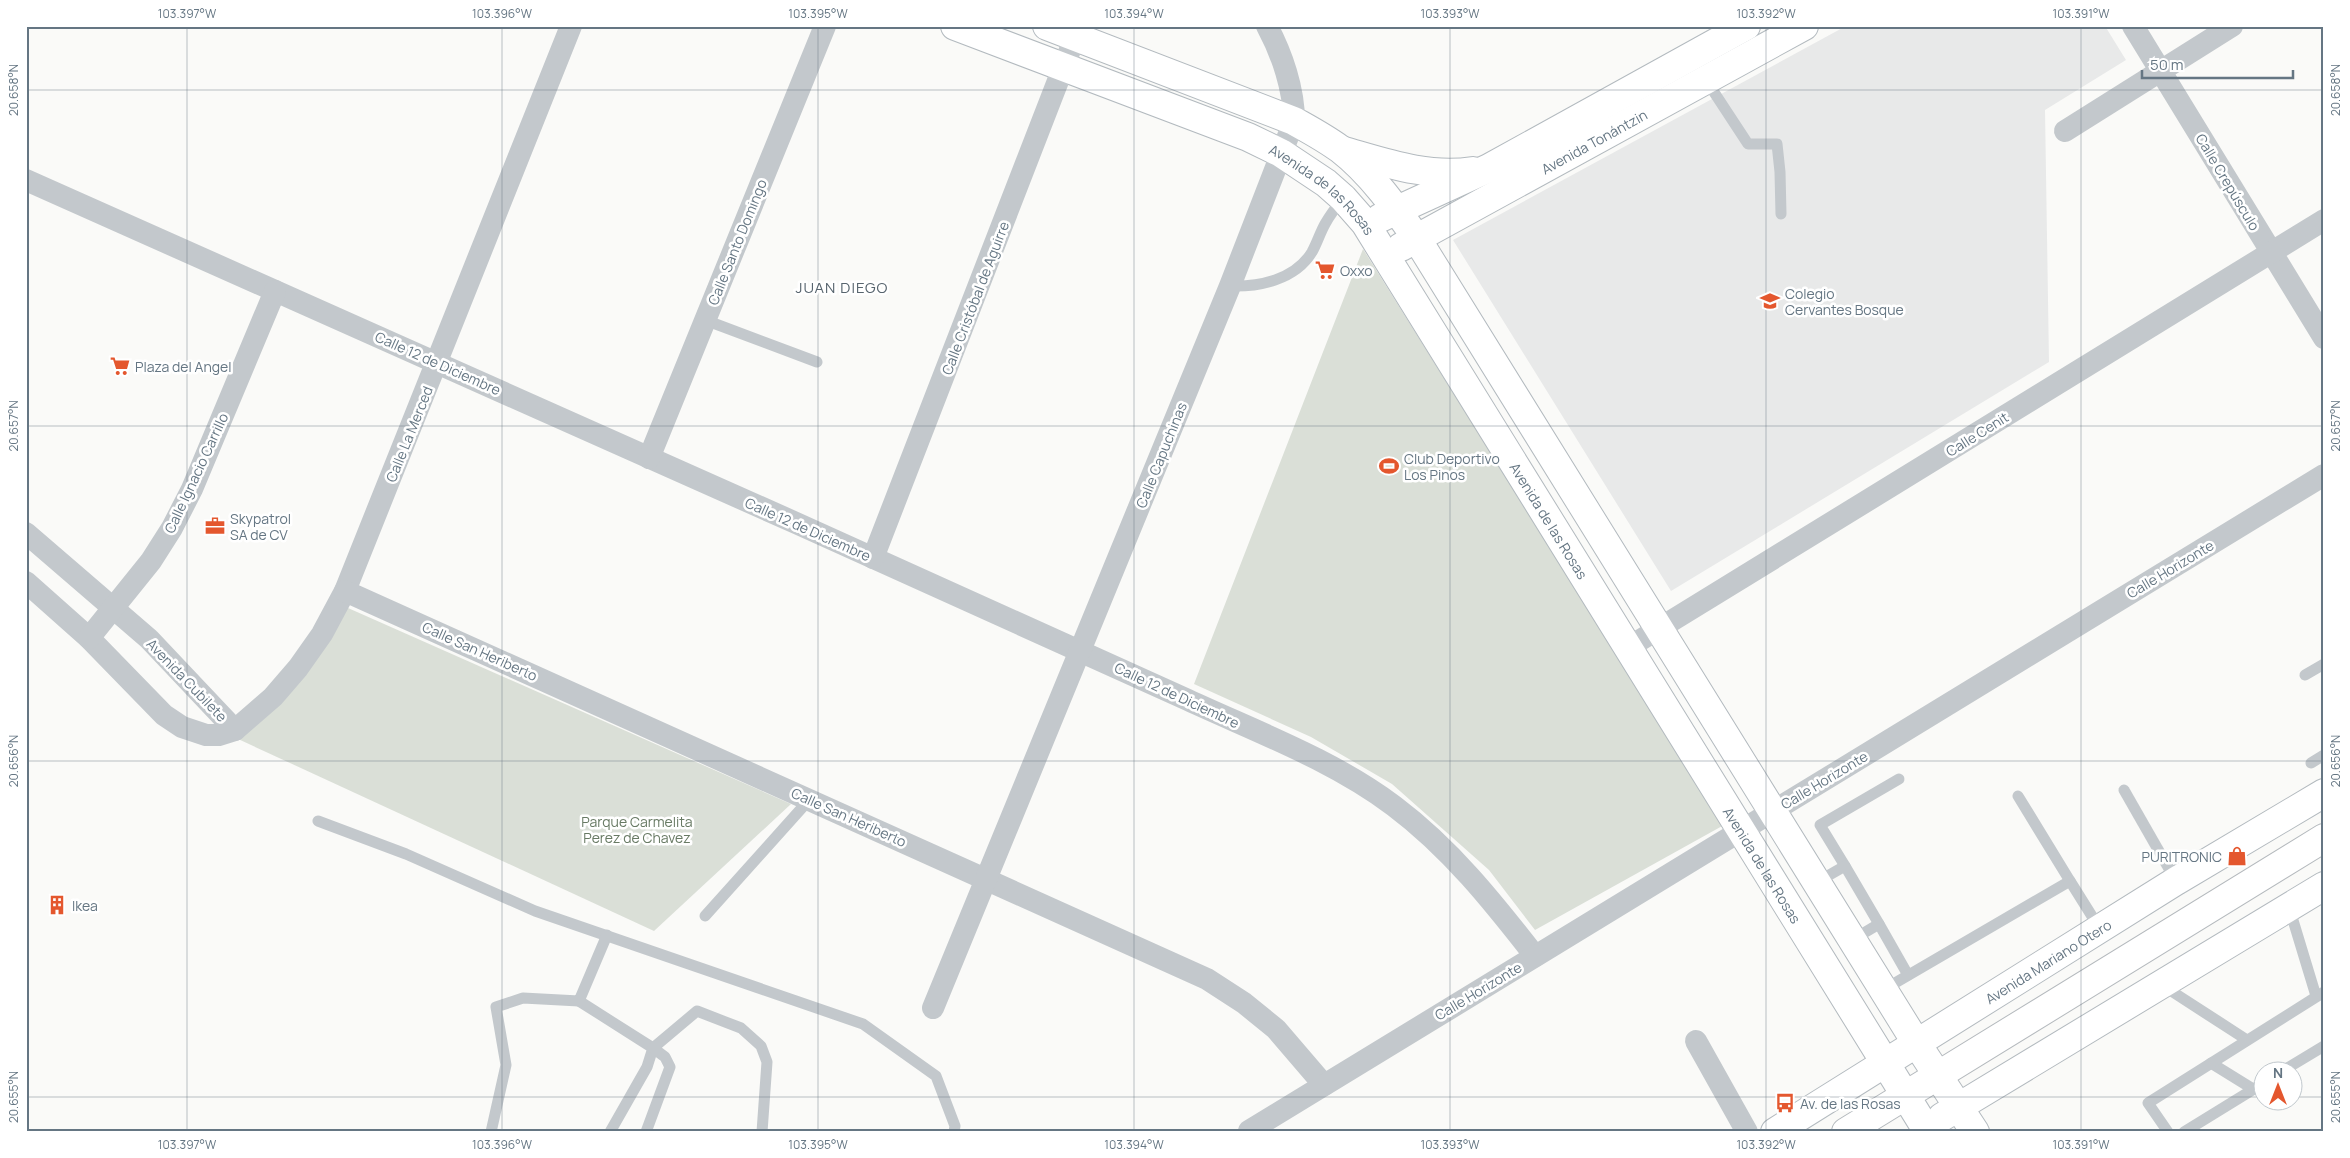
<svg xmlns="http://www.w3.org/2000/svg" width="2350" height="1158" font-family="Manrope,sans-serif">
  <style>
    .built { fill: #e8e9e9 }
    .green { fill: #dadfd7 }
    .lines { fill: none; stroke-linecap: round; stroke-linejoin: round }
    .secondary-casing { stroke: #b3babf; stroke-width: 30 }
    .primary-casing { stroke: #b5babe; stroke-width: 30 }
    .lane { stroke: #c3c8cc; stroke-width: 11 }
    .street { stroke: #c3c8cc; stroke-width: 22 }
    .secondary { stroke: #fff; stroke-width: 28 }
    .primary { stroke: #fff; stroke-width: 28 }
    .ticks { fill: none; stroke: #657683; stroke-width: 1; stroke-opacity: 0.45 }
    .labels { text-anchor: middle; dominant-baseline: central; stroke-width: 5; stroke-linejoin: round; paint-order: stroke }
    .street-label { font-size: 14px; fill: #657683; stroke: #fff }
    .poi-label { font-size: 14px; fill: #657683; stroke: #fff; text-anchor: start }
    .park-label { font-size: 14px; fill: #687a64; stroke: #fff }
    .neighbourhood-label { font-size: 15px; letter-spacing: 1px; fill: #57646e; stroke: #fff }
    .neatline { fill: none; stroke: #657683; stroke-width: 2 }
    .ticks-label { font-size: 12px; text-anchor: middle; fill: #657683 }
  </style>
  <rect width="100%" height="100%" fill="#fafaf8"/>
  <polygon class="built" points="1846,26 2105,26 2126,60 2045,110 2049,362 1671,591 1453,240"/>
  <g class="green">
    <polygon points="1363,249 1724,825 1535,930 1489,870 1392,784 1311,737 1194,684"/>
    <polygon points="348,608 791,804 654,931 238,739"/>
  </g>
  <g class="lines">
    <defs>
      <g id="secondary">
        <path id="s1" d="M 955,26 L 1248,137 L 1281,153 L 1326,183 L 1343,198 L 1365,223 L 1928,1132"/>
        <path d="M 1047,26 L 1294,121 C 1310,130 1325,138 1340,149 C 1371,173 1395,207 1417,239 L 1917,1044 L 1975,1132"/>
        <path d="M 1344,151 C 1386,163 1428,178 1473,171"/>
        <polyline points="1380,218 1489,168 1746,26"/>
        <path id="s2" d="M 1401,247 L 1804,26"/>
        <polyline points="1942,1117 2324,886"/>
        <path id="s3" d="M 1775,1132 L 2176,881 L 2324,793"/>
      </g>
      <polyline id="primary" points="1846,1132 2324,838"/>
    </defs>
    <use href="#secondary" class="secondary-casing"/>
    <use href="#primary" class="primary-casing"/>
    <g class="lane">
      <polyline points="1706,80 1748,144 1777,144 1780,172 1781,214"/>
      <path d="M 1230,286 C 1259,287 1295,280 1312,252 C 1317,243 1320,233 1325,224 C 1330,215 1336,207 1343,199"/>
      <polyline points="705,320 817,362"/>
      <polyline points="2305,675 2324,664"/>
      <polyline points="2311,763 2324,755"/>
      <polyline points="2124,790 2176,881"/>
      <polyline points="2018,796 2070,881"/>
      <polyline points="318,821 406,854 535,911 863,1024 936,1076 955,1126 954,1132"/>
      <polyline points="1845,866 1820,825 1899,779"/>
      <polyline points="1817,882 1845,866 1879,924"/>
      <polyline points="2289,907 2316,996"/>
      <polyline points="705,916 809,800"/>
      <polyline points="1852,940 1879,924 1908,975"/>
      <polyline points="2162,985 2247,1040"/>
      <polyline points="1883,990 2070,881 2100,929"/>
      <polyline points="579,1001 653,1048 647,1067 610,1132"/>
      <polyline points="2211,1063 2253,1089"/>
      <polyline points="2284,1070 2324,1046"/>
      <polyline points="491,1132 506,1065 496,1007 523,998 579,1001 607,935"/>
      <polyline points="646,1132 670,1067 665,1057 653,1048 697,1011 741,1028 761,1046 767,1062 762,1132"/>
      <polyline points="2168,1132 2148,1103 2324,992"/>
      <polyline points="2184,1132 2262,1084"/>
    </g>
    <g class="street">
      <polyline points="2133,26 2324,338"/>
      <polyline points="2065,131 2232,26"/>
      <path d="M 26,180 C 283,294 539,409 796,523 C 927,582 1058,640 1188,700 C 1257,732 1333,760 1394,806 C 1450,848 1493,902 1535,956"/>
      <polyline points="649,458 825,26"/>
      <polyline points="26,533 149,639 235,730"/>
      <polyline points="873,558 1075,37"/>
      <polyline points="26,582 89,638 164,715 182,727 206,735 219,735 235,730 273,697 298,668 322,634 345,591 571,26"/>
      <polyline points="345,591 1207,979 1244,1003 1276,1029 1324,1085"/>
      <polyline points="89,638 151,561 172,528 192,489 275,291"/>
      <polyline points="1629,647 2324,220"/>
      <path d="M 933,1008 L 1230,286 L 1294,121 C 1294,89 1282,54 1267,26"/>
      <polyline points="1696,1041 1747,1132"/>
      <polyline points="1249,1131 2324,475"/>
    </g>
    <use href="#secondary" class="secondary"/>
    <use href="#primary" class="primary"/>
  </g>
  <path class="ticks" d="M 187,26 L 187,1132M 502,26 L 502,1132M 818,26 L 818,1132M 1134,26 L 1134,1132M 1450,26 L 1450,1132M 1766,26 L 1766,1132M 2081,26 L 2081,1132M 26,90 L 2324,90M 26,426 L 2324,426M 26,761 L 2324,761M 26,1097 L 2262,1097M 2292,1097 L 2324,1097"/>
  <defs>
    <symbol id="supermarket-bare" viewBox="-9 -9 18 18"><path d="M-6-5.5h2.5l.6 2H6L4.5 2H-2.5L-4.4-4H-6ZM-1.5 3.2a1.3 1.3 0 1 0 .1 0ZM3 3.2a1.3 1.3 0 1 0 .1 0Z" fill="#e4572e" stroke="#fff" stroke-width="2.5" paint-order="stroke"/></symbol>
    <symbol id="school-bare" viewBox="-9 -9 18 18"><path d="M0-5L7-2L0 1L-7-2ZM-4 1L0 2.5L4 1V4Q0 6-4 4Z" fill="#e4572e" stroke="#fff" stroke-width="2.5" paint-order="stroke"/></symbol>
    <symbol id="stadium-bare" viewBox="-9 -9 18 18"><path d="M0-5a6.5 5 0 1 0 0 10a6.5 5 0 1 0 0-10ZM-3.5-1.8h7v3.6h-7Z" fill="#e4572e" stroke="#fff" stroke-width="2.5" paint-order="stroke"/></symbol>
    <symbol id="office-bare" viewBox="-9 -9 18 18"><path d="M-6-3h4V-5.5h4V-3h4V5H-6ZM-1-4.5V-3h2v-1.5ZM-6 0V1H6V0Z" fill="#e4572e" stroke="#fff" stroke-width="2.5" paint-order="stroke"/></symbol>
    <symbol id="shop-bare" viewBox="-9 -9 18 18"><path d="M-5-2.5h2.3a2.7 3.5 0 0 1 5.4 0H5L5.5 6h-11ZM-1.5-2.5h3a1.5 2.3 0 0 0-3 0Z" fill="#e4572e" stroke="#fff" stroke-width="2.5" paint-order="stroke"/></symbol>
    <symbol id="building-bare" viewBox="-9 -9 18 18"><path d="M-4-6H4V6H1V3H-1V6H-4ZM-2.5-4.3h1.7v1.8h-1.7ZM.8-4.3h1.7v1.8H.8ZM-2.5-1h1.7V.8h-1.7ZM.8-1h1.7V.8H.8Z" fill="#e4572e" stroke="#fff" stroke-width="2.5" paint-order="stroke"/></symbol>
    <symbol id="bus-bare" viewBox="-9 -9 18 18"><path d="M-5-6H5V4H4V6H2V4H-2V6H-4V4H-5ZM-3.5-4V0h7V-4ZM-3.5 1.2v1.5H-2V1.2ZM2 1.2v1.5H3.5V1.2Z" fill="#e4572e" stroke="#fff" stroke-width="2.5" paint-order="stroke"/></symbol>
  </defs>
  <g fill-rule="evenodd">
    <use href="#supermarket-bare" x="1311" y="256" width="28" height="28"/>
    <use href="#school-bare" x="1756" y="287" width="28" height="28"/>
    <use href="#supermarket-bare" x="106" y="352" width="28" height="28"/>
    <use href="#stadium-bare" x="1375" y="452" width="28" height="28"/>
    <use href="#office-bare" x="201" y="512" width="28" height="28"/>
    <use href="#shop-bare" x="2223" y="842" width="28" height="28"/>
    <use href="#building-bare" x="43" y="891" width="28" height="28"/>
    <use href="#bus-bare" x="1771" y="1089" width="28" height="28"/>
  </g>
  <g class="labels">
    <g class="street-label">
      <text stroke="none"><textPath href="#s2" startOffset="220">Avenida Tonántzin</textPath></text>
      <text transform="translate(2228 182) rotate(59)">Calle Crepúsculo</text>
      <text stroke="none"><textPath href="#s1" startOffset="405">Avenida de las Rosas</textPath></text>
      <text transform="translate(737 242) rotate(-68)">Calle Santo Domingo</text>
      <text transform="translate(975 298) rotate(-69)">Calle Cristóbal de Aguirre</text>
      <text transform="translate(438 363) rotate(24)">Calle 12 de Diciembre</text>
      <text transform="translate(409 434) rotate(-68)">Calle La Merced</text>
      <text transform="translate(1977 434) rotate(-32)">Calle Cenit</text>
      <text transform="translate(1161 455) rotate(-68)">Calle Capuchinas</text>
      <text transform="translate(196 473) rotate(-65)">Calle Ignacio Carrillo</text>
      <text stroke="none"><textPath href="#s1" startOffset="810">Avenida de las Rosas</textPath></text>
      <text transform="translate(808 529) rotate(24)">Calle 12 de Diciembre</text>
      <text transform="translate(2170 569) rotate(-31)">Calle Horizonte</text>
      <text transform="translate(480 651) rotate(24)">Calle San Heriberto</text>
      <text transform="translate(187 680) rotate(46)">Avenida Cubilete</text>
      <text transform="translate(1177 695) rotate(25)">Calle 12 de Diciembre</text>
      <text transform="translate(1824 780) rotate(-31)">Calle Horizonte</text>
      <text transform="translate(849 817) rotate(24)">Calle San Heriberto</text>
      <text stroke="none"><textPath href="#s1" startOffset="1215">Avenida de las Rosas</textPath></text>
      <text stroke="none"><textPath href="#s3" startOffset="322">Avenida Mariano Otero</textPath></text>
      <text transform="translate(1478 991) rotate(-31)">Calle Horizonte</text>
    </g>
    <g class="poi-label">
      <text x="1340" y="270">Oxxo</text>
      <text x="1785" y="293">Colegio<tspan x="1785" dy="16">Cervantes Bosque</tspan></text>
      <text x="135" y="366">Plaza del Angel</text>
      <text x="1404" y="458">Club Deportivo<tspan x="1404" dy="16">Los Pinos</tspan></text>
      <text x="230" y="518">Skypatrol<tspan x="230" dy="16">SA de CV</tspan></text>
      <text x="2222" y="856" text-anchor="end">PURITRONIC</text>
      <text x="72" y="905">Ikea</text>
      <text x="1800" y="1103">Av. de las Rosas</text>
    </g>
    <g class="park-label">
      <text x="637" y="821">Parque Carmelita<tspan x="637" dy="16">Perez de Chavez</tspan></text>
    </g>
    <g class="neighbourhood-label">
      <text x="842" y="287">JUAN DIEGO</text>
    </g>
  </g>
  <rect width="2350" height="1158" fill="none" stroke="#ffffff" stroke-width="55"/>
  <g transform="translate(2278 1086)"><circle r="24" fill="#ffffff" stroke="#c1c8cd"/>
  <path d="M0-4L9 19L0 12L-9 19Z" fill="#e4572e"/>
  <text y="-8" font-size="14" font-weight="bold" text-anchor="middle" fill="#657683">N</text>
  </g>
  <path d="M2142 70v8h151v-8" fill="none" stroke="#657683" stroke-width="2.5"/>
  <text x="2150" y="70" font-size="15" fill="#657683" stroke="#ffffff" stroke-width="4" paint-order="stroke">50 m</text>
  <rect x="28" y="28" width="2294" height="1102" class="neatline"/>
  <g class="ticks-label">
    <text x="187" y="18">103.397°W</text>
    <text x="502" y="18">103.396°W</text>
    <text x="818" y="18">103.395°W</text>
    <text x="1134" y="18">103.394°W</text>
    <text x="1450" y="18">103.393°W</text>
    <text x="1766" y="18">103.392°W</text>
    <text x="2081" y="18">103.391°W</text>
    <text transform="translate(14 90) rotate(-90)" y="4">20.658°N</text>
    <text transform="translate(2336 90) rotate(-90)" y="4">20.658°N</text>
    <text transform="translate(14 426) rotate(-90)" y="4">20.657°N</text>
    <text transform="translate(2336 426) rotate(-90)" y="4">20.657°N</text>
    <text transform="translate(14 761) rotate(-90)" y="4">20.656°N</text>
    <text transform="translate(2336 761) rotate(-90)" y="4">20.656°N</text>
    <text transform="translate(14 1097) rotate(-90)" y="4">20.655°N</text>
    <text transform="translate(2336 1097) rotate(-90)" y="4">20.655°N</text>
    <text x="187" y="1149">103.397°W</text>
    <text x="502" y="1149">103.396°W</text>
    <text x="818" y="1149">103.395°W</text>
    <text x="1134" y="1149">103.394°W</text>
    <text x="1450" y="1149">103.393°W</text>
    <text x="1766" y="1149">103.392°W</text>
    <text x="2081" y="1149">103.391°W</text>
  </g>
</svg>
